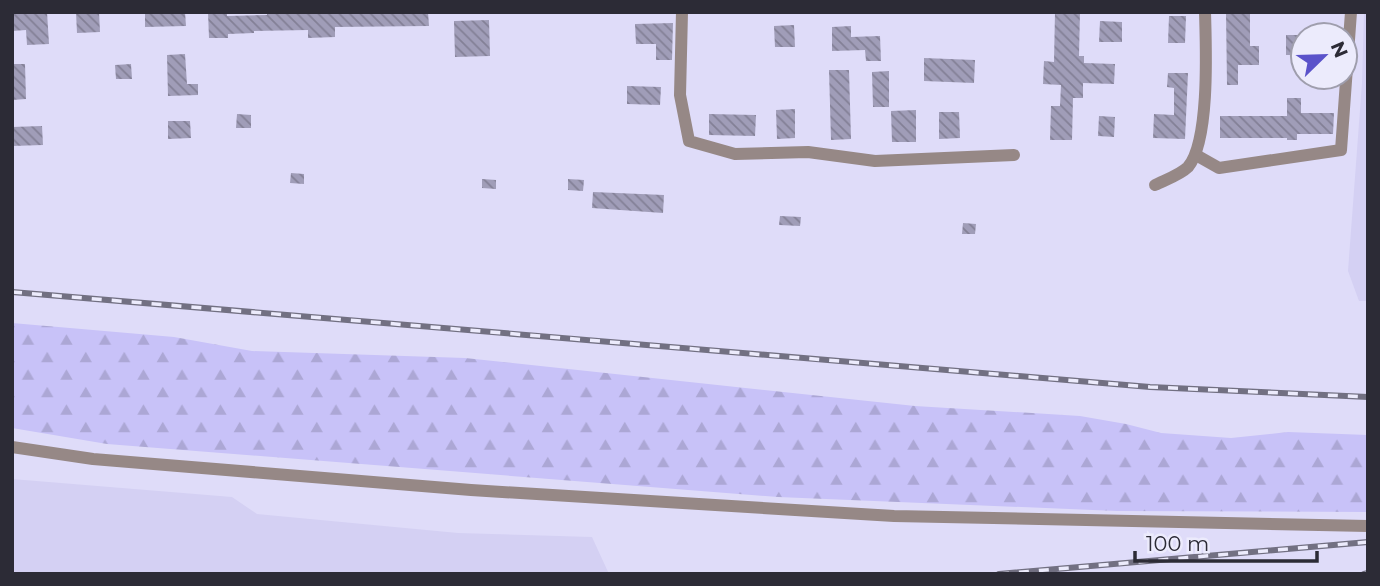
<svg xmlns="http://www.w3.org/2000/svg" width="1380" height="586" font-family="Montserrat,sans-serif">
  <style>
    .built { fill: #d4d0f3 }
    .forest { fill: url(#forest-firs) }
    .building { fill: url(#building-back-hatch) }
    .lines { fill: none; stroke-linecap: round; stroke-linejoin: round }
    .street { stroke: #968886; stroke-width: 12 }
    .rail-casing { stroke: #727082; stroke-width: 6 }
    .rail { stroke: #ecebfc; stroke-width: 3.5; stroke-dasharray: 10; stroke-linecap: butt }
  </style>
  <defs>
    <pattern id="forest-firs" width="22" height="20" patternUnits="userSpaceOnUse" patternTransform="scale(1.75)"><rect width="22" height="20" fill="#c8c2f8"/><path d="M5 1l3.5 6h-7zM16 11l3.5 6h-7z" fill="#aca7d5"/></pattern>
    <pattern id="building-back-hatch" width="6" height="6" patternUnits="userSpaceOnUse" patternTransform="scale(1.75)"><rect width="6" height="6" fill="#a09db8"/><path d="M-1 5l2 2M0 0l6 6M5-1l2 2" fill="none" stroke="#838096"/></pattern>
  </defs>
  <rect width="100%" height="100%" fill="#dfdcf9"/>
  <g class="built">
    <polygon points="1364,12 1368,12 1368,301 1359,301 1348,271 1362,83"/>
    <polygon points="12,479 232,497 257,514 458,533 592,537 609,574 12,574"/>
  </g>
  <polygon class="forest" points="12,323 174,337 252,351 465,358 915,406 1080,416 1126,424 1161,433 1231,438 1288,432 1368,435 1368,512 1117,511 778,497 107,444 12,428"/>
  <g class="building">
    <polygon points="12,12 47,12 49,44 27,45 26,30 12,31"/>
    <polygon points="76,12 99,12 100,32 77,33"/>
    <polygon points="145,12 185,12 186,26 145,27"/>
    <polygon points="208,12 227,12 227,16 267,15 267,12 428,12 429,26 335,27 335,37 308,38 308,30 254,31 254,33 228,34 228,38 209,38"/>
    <polygon points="1055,12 1080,12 1079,56 1084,56 1084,63 1115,64 1114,84 1083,83 1083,98 1073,98 1072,140 1050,140 1051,106 1060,106 1061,85 1043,84 1044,61 1054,62"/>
    <polygon points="1226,12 1250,12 1250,46 1259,46 1259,65 1238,65 1238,85 1227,85"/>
    <polygon points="1169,16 1186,16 1185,43 1168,43"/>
    <polygon points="489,20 490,56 455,57 454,21"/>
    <polygon points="1100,21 1122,22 1122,42 1099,42"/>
    <polygon points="673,23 672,60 656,60 656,44 636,44 635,24"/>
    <polygon points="794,25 795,47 775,47 774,26"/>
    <polygon points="851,26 851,37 880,36 881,61 866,61 865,50 832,51 832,27"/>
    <rect x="1286" y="35" width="17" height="20"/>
    <polygon points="185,54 187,84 198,84 198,95 168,96 167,55"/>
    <polygon points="924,58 975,60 974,83 924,81"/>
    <polygon points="12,64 25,64 26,99 12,100"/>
    <polygon points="131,64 132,79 116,79 115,65"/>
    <polygon points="829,70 849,70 851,139 831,140"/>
    <polygon points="889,71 889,107 873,107 872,72"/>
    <polygon points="1168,73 1188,73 1185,139 1153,138 1154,114 1174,115 1174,88 1167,87"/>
    <polygon points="627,86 661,87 660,105 627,104"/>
    <polygon points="1287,98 1301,98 1301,113 1334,113 1333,134 1297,134 1297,140 1287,140 1287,138 1220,138 1220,116 1287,116"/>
    <polygon points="795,109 795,138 777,139 776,110"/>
    <polygon points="916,110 916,142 892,142 891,111"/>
    <polygon points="939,112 959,112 960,138 939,139"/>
    <polygon points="237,114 251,115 251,128 236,128"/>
    <polygon points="709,114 756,115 755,136 709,135"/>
    <polygon points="1099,116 1115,117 1114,137 1098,136"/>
    <polygon points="168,121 190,121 191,138 168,139"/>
    <polygon points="42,126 43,145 12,146 12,127"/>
    <polygon points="291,173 304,174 304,184 290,183"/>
    <polygon points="482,179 496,180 496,189 482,188"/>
    <polygon points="568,179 584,180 583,191 568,190"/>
    <polygon points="593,192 664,195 663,213 592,208"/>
    <polygon points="780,216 801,217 800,226 779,225"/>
    <polygon points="963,223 976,224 975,234 962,234"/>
  </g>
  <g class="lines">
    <g class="street">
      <polyline points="682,12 680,95 689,141 735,154 808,152 875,161 1014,155"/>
      <polyline points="1196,155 1219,168 1341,150 1351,12"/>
      <path d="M 1155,185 C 1165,180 1180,175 1188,167 C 1210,141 1206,47 1205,12"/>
      <polyline points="12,447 93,459 471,490 894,516 1368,526"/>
    </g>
    <defs>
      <g id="rail">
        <polyline points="12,292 1150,387 1368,397"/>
        <polyline points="999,574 1368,542"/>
        <polyline points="1364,574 1368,573"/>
      </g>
    </defs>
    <use href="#rail" class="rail-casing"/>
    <use href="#rail" class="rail"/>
  </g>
  <rect width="1380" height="586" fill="none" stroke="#2c2b36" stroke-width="28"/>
  <g transform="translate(1324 56) rotate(67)"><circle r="33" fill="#ecebfc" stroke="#9f9ead" stroke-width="2"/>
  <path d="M0-5L12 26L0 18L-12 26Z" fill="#5a52ca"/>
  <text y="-10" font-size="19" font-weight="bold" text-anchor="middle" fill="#2c2b36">N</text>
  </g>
  <path d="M1135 551v10h182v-10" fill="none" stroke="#2c2b36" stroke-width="3.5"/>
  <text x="1146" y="551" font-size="21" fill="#2c2b36" stroke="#ecebfc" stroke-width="5" paint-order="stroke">100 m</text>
</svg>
